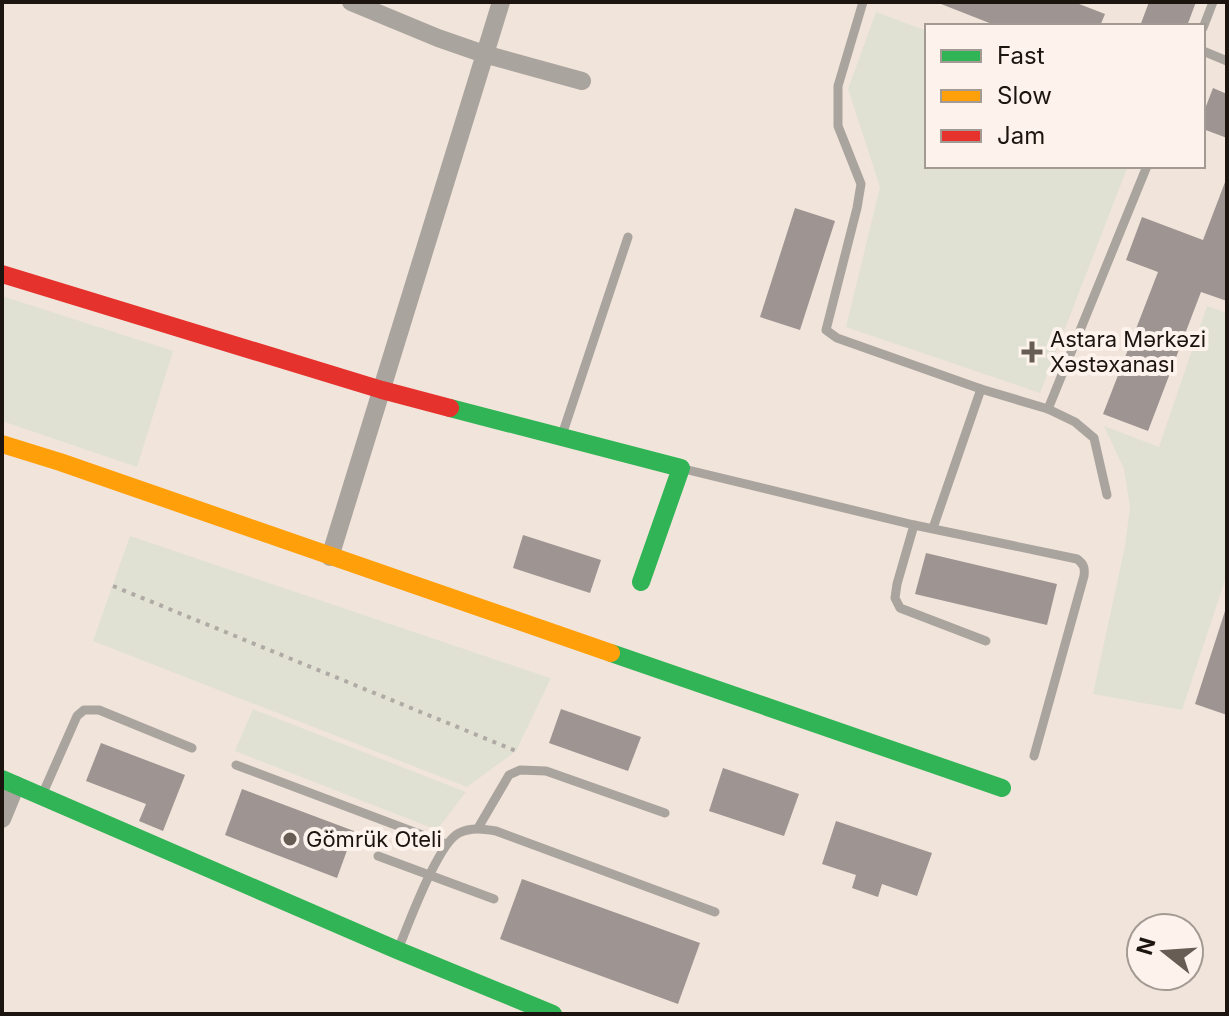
<svg xmlns="http://www.w3.org/2000/svg" width="1229" height="1016" font-family="Inter,sans-serif">
  <style>
    .green { fill: #e0e1d3 }
    .building { fill: #9e9492 }
    .lines { fill: none; stroke-linecap: round; stroke-linejoin: round }
    .path { stroke: #b0aaa4; stroke-width: 4; stroke-dasharray: 4 6; stroke-linecap: butt }
    .lane { stroke: #aaa49e; stroke-width: 9 }
    .street { stroke: #aaa49e; stroke-width: 18 }
    .fast { stroke: #30b455; stroke-width: 18 }
    .slow { stroke: #ff9f0a; stroke-width: 18 }
    .jam { stroke: #e5322d; stroke-width: 18 }
    .poi-dot { fill: #675d55; stroke: #fdf3ec; stroke-width: 3 }
    .labels { text-anchor: middle; dominant-baseline: central; stroke-width: 8; stroke-linejoin: round; paint-order: stroke }
    .poi-label { font-size: 22px; fill: #1c140e; stroke: #fdf3ec; text-anchor: start }
  </style>
  <rect width="100%" height="100%" fill="#f1e4da"/>
  <g class="green">
    <polygon points="876,12 927,31 927,166 1128,166 1040,393 846,327 880,187 848,89"/>
    <polygon points="2,296 173,351 137,467 2,421"/>
    <polygon points="1207,306 1227,313 1227,574 1182,710 1093,694 1125,546 1130,507 1124,469 1104,426 1159,447"/>
    <polygon points="130,536 550,678 551,678 516,751 467,787 93,641"/>
    <polygon points="253,709 466,792 437,830 235,751"/>
  </g>
  <g class="building">
    <polygon points="936,2 1074,2 1105,14 1100,26 997,26"/>
    <polygon points="1149,2 1196,2 1187,26 1140,26"/>
    <polygon points="1213,88 1227,94 1227,138 1203,129 1203,114"/>
    <polygon points="1227,177 1227,301 1201,292 1148,431 1103,414 1158,272 1126,260 1142,217 1203,240"/>
    <polygon points="795,208 835,221 800,330 760,317"/>
    <polygon points="523,535 601,560 590,593 513,568"/>
    <polygon points="926,553 1057,584 1047,625 915,594"/>
    <polygon points="1226,608 1227,608 1227,715 1195,704"/>
    <polygon points="561,709 641,737 628,771 549,743"/>
    <polygon points="101,743 185,775 163,831 139,821 146,804 86,781"/>
    <polygon points="723,768 799,794 784,836 709,811"/>
    <polygon points="242,789 354,831 337,878 225,835"/>
    <polygon points="836,821 932,853 917,896 882,884 878,897 852,888 856,875 822,864"/>
    <polygon points="522,879 700,943 678,1004 500,939"/>
  </g>
  <g class="lines">
    <polyline class="path" points="113,586 516,751"/>
    <g class="lane">
      <polyline points="863,2 838,86 838,126 861,184 857,208 826,330 837,338 981,389 1048,409 1075,422 1094,438 1107,495"/>
      <polyline points="1203,28 1213,2"/>
      <polyline points="1203,51 1227,61"/>
      <polyline points="1048,409 1147,166"/>
      <polyline points="562,435 628,237"/>
      <path d="M 684,469 L 914,525 L 1077,559 C 1084,564 1085,568 1084,576 L 1034,756"/>
      <polyline points="914,525 897,584 895,598 900,608 986,641"/>
      <polyline points="933,528 981,389"/>
      <polyline points="236,765 446,844"/>
      <polyline points="43,793 77,716 84,710 99,710 192,748"/>
      <polyline points="478,828 509,775 520,770 546,771 665,813"/>
      <polyline points="378,856 494,899"/>
      <path d="M 399,947 C 409,923 438,843 459,833 C 471,827 484,829 496,831 L 715,912"/>
    </g>
    <g class="street">
      <polyline points="351,2 438,38 484,54 582,81"/>
      <polyline points="330,557 501,2"/>
      <polyline points="2,819 16,785"/>
    </g>
    <g class="fast">
      <polyline points="450,408 681,468 641,582"/>
      <polyline points="611,653 1002,788"/>
      <polyline points="2,779 397,950 553,1014"/>
    </g>
    <polyline class="slow" points="2,444 60,462 611,653"/>
    <polyline class="jam" points="2,274 382,390 450,408"/>
  </g>
  <g class="poi-dot">
    <path d="M1028 340h8v8h8v8h-8v8h-8v-8h-8v-8h8z"/>
    <circle cx="290" cy="839" r="8"/>
  </g>
  <g class="labels">
    <g class="poi-label">
      <text x="1050" y="339">Astara Mərkəzi<tspan x="1050" dy="25">Xəstəxanası</tspan></text>
      <text x="306" y="839">Gömrük Oteli</text>
    </g>
  </g>
  <rect width="1229" height="1016" fill="none" stroke="#1c140e" stroke-width="8"/>
  <rect x="925" y="24" width="280" height="144" fill="#fdf3ec" stroke="#a39a93" stroke-width="2"/>
  <rect x="941" y="50" width="40" height="12" fill="#30b455" stroke="#a39a93" stroke-width="2"/>
  <text x="997" y="64" font-size="24" fill="#1c140e">Fast</text>
  <rect x="941" y="90" width="40" height="12" fill="#ff9f0a" stroke="#a39a93" stroke-width="2"/>
  <text x="997" y="104" font-size="24" fill="#1c140e">Slow</text>
  <rect x="941" y="130" width="40" height="12" fill="#e5322d" stroke="#a39a93" stroke-width="2"/>
  <text x="997" y="144" font-size="24" fill="#1c140e">Jam</text>
  <g transform="translate(1165 952) rotate(287)"><circle r="38" fill="#fdf3ec" stroke="#a39a93" stroke-width="2"/>
  <path d="M0-6L14 30L0 20L-14 30Z" fill="#675d55"/>
  <text y="-12" font-size="22" font-weight="bold" text-anchor="middle" fill="#1c140e">N</text>
  </g>
</svg>
